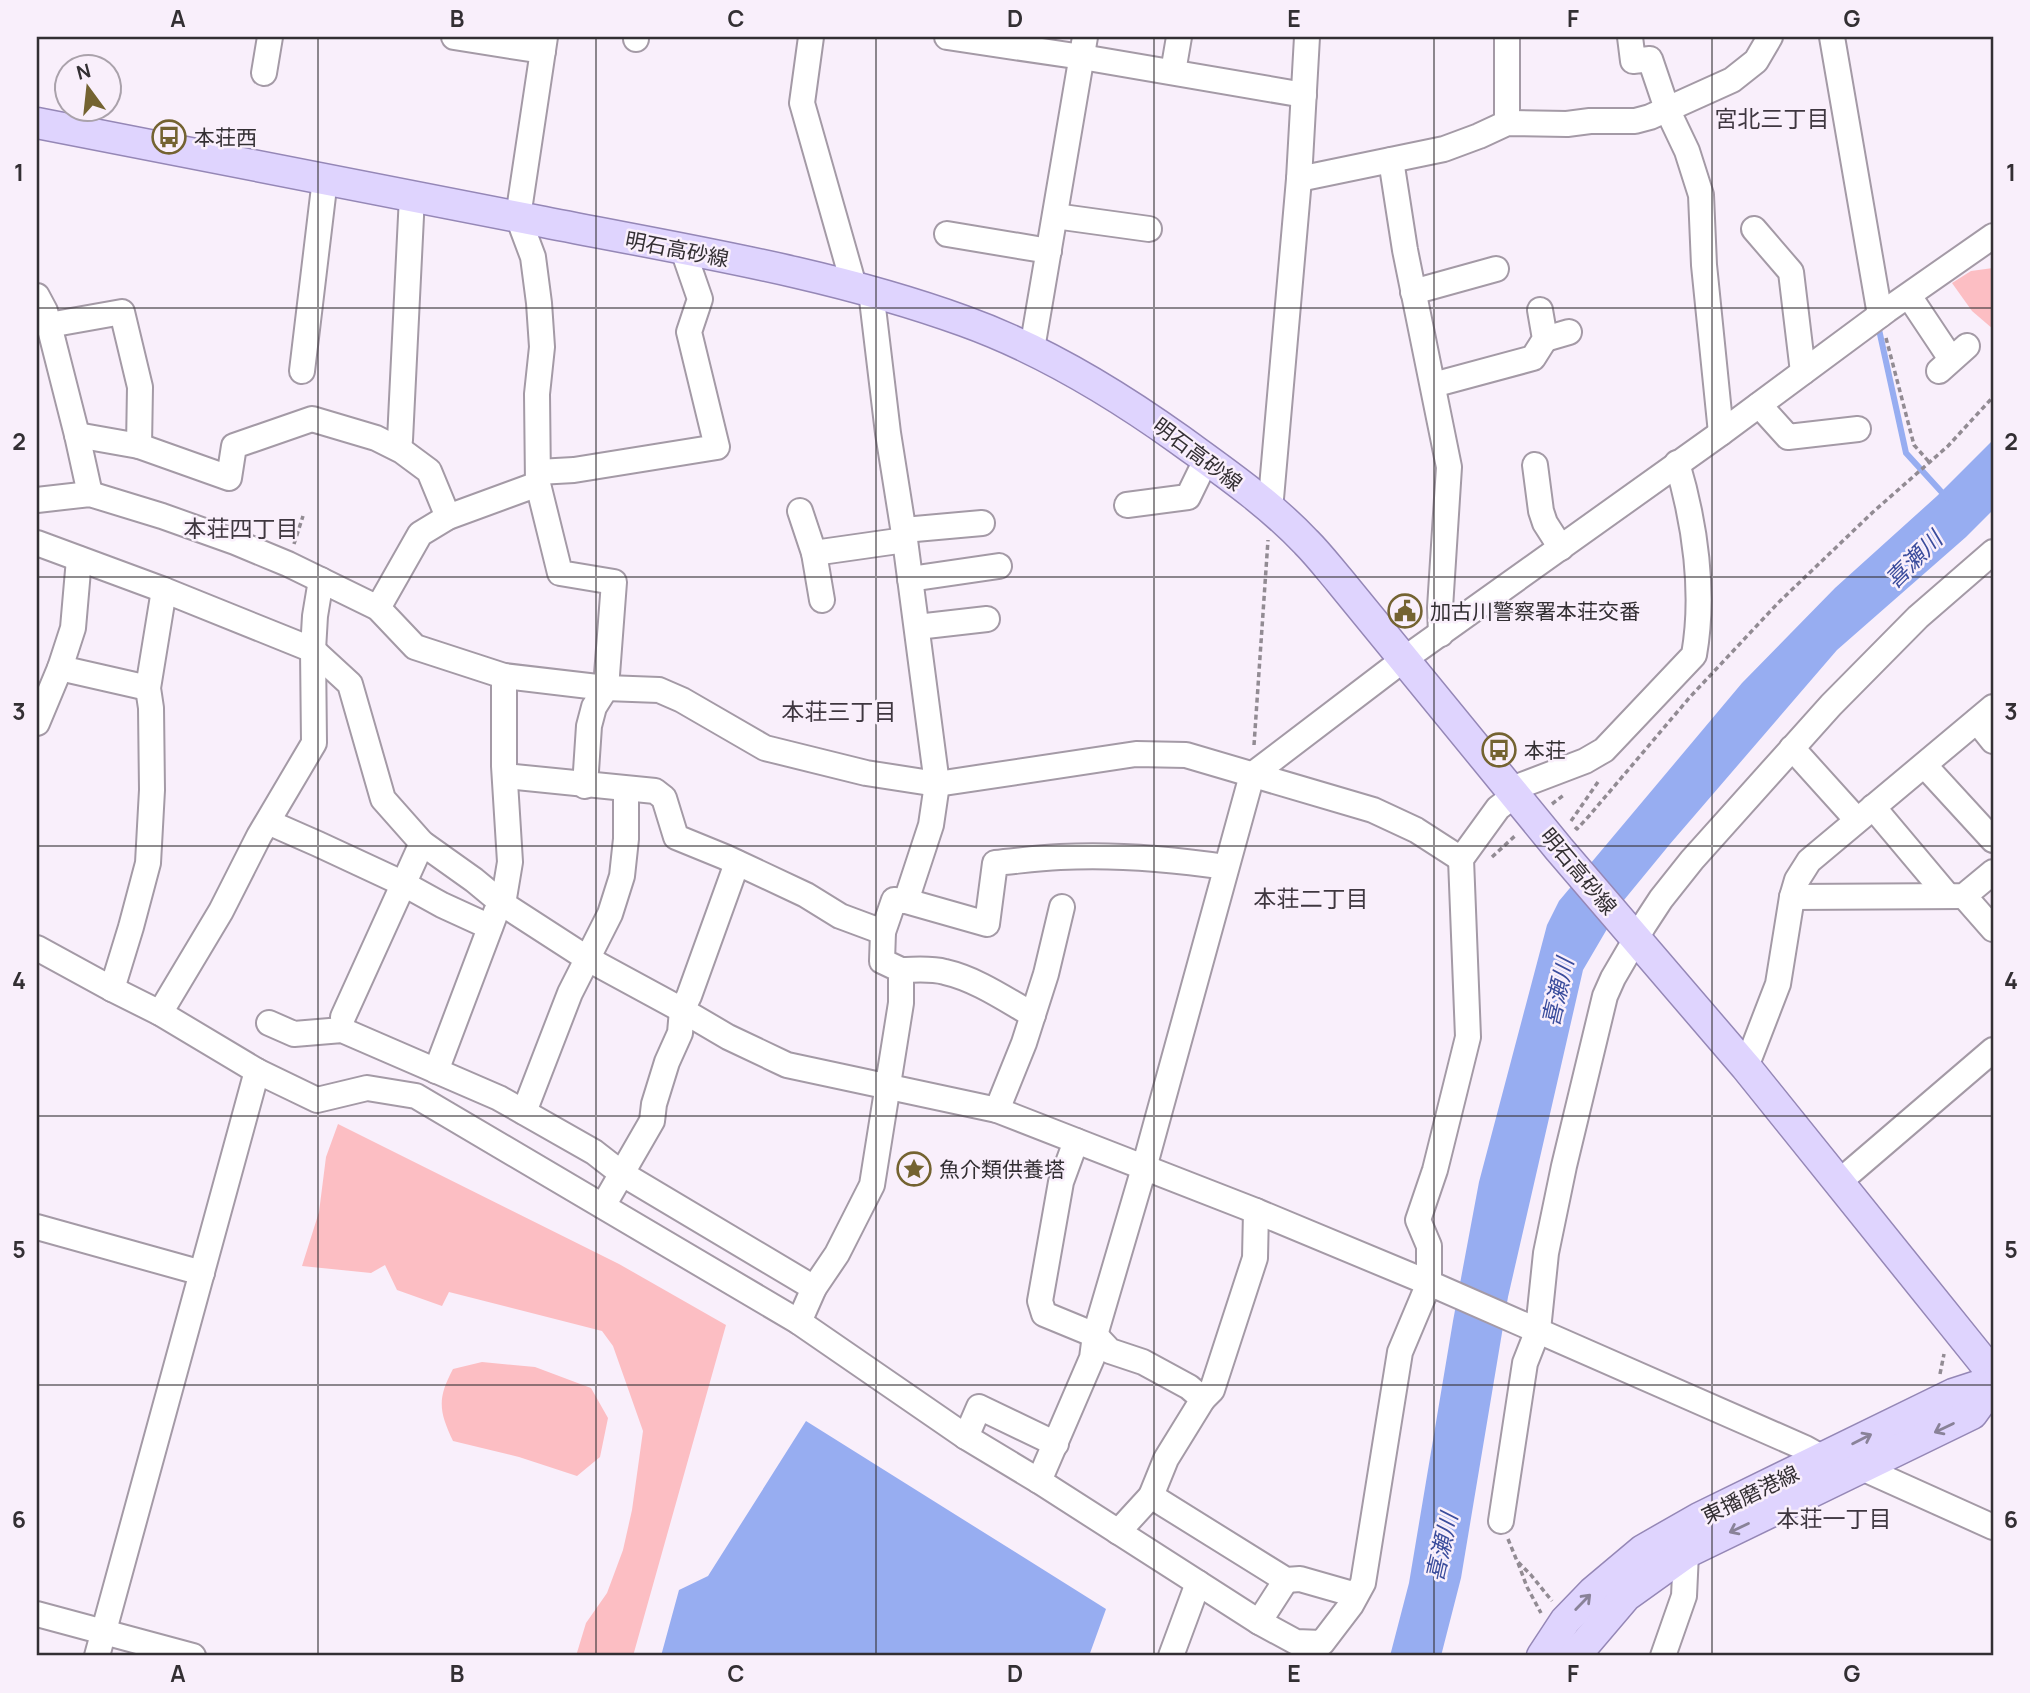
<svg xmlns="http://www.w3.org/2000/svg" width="2030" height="1693" font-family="Manrope,'Noto Sans JP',sans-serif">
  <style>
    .green { fill: #fcbec3 }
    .water { fill: #97adf1 }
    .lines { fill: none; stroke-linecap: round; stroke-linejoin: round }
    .stream { stroke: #97adf1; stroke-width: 6 }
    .minor-casing { stroke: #a49aa6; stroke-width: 28 }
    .major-casing { stroke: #9587b6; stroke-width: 33 }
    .path { stroke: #928b93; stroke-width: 3.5; stroke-dasharray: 5 3.5; stroke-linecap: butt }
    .minor { stroke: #fff; stroke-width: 24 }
    .major { stroke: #dfd4fe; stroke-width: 30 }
    .oneway { stroke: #898298 }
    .grid { fill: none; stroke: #332f33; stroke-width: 2; stroke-opacity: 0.55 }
    .labels { text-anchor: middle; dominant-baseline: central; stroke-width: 5; stroke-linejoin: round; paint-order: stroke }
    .poi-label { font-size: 21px; fill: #332f33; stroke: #f9effb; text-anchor: start }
    .street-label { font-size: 21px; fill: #332f33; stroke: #f9effb }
    .neighbourhood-label { font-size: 23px; fill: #3f3740; stroke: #f9effb }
    .water-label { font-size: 23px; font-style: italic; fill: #3a4c9c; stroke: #f9effb }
    .neatline { fill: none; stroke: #332f33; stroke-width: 2.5 }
    .grid-label { font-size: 23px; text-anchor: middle; font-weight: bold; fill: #332f33 }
  </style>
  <rect width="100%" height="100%" fill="#f9effb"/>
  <g class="green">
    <polygon points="1993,268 1993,329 1972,311 1952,283 1971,271"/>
    <polygon points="338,1124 619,1264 726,1325 633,1656 576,1656 586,1623 607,1593 623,1550 632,1510 643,1431 613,1346 602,1331 449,1292 442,1306 397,1290 385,1265 371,1273 302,1266 319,1212 326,1157"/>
    <path d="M 482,1362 L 535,1367 L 591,1388 L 608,1418 L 600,1457 L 577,1476 L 519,1457 L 453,1441 C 439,1411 437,1399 453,1369 Z"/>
  </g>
  <g class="water">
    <polygon points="1993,440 1993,510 1966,537 1837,650 1670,844 1624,900 1583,970 1508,1297 1461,1578 1441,1656 1390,1656 1409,1583 1453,1321 1479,1182 1547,925 1559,901 1742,683 1835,588 1937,496"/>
    <polygon points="806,1421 1106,1609 1089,1656 661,1656 679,1590 708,1576"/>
  </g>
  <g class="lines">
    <polyline class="stream" points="1878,325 1906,453 1947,498"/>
    <defs>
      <g id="minor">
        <polyline points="454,37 543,51"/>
        <polyline points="545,37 518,217 533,257 539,303 542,347 537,394 538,484 560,573 614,582 606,688 594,707 589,726 585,786"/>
        <polyline points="811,37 802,103 854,286"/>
        <polyline points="947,37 1082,57 1304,95"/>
        <polyline points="1507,37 1507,123"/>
        <polyline points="1630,37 1633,61 1650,59 1667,109 1687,151 1701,195 1704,265 1721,433"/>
        <polyline points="1832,37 1880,315"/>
        <polyline points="636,39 636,37"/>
        <polyline points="1173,72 1179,37"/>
        <polyline points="264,73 270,37"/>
        <polyline points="1391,160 1405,250 1449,467 1440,608 1441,634"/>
        <polyline points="1299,179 1444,149 1479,136 1507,123 1567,124 1590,121 1635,121 1650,117 1732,80 1756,61 1770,37"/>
        <polyline points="1055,216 1149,229"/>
        <polyline points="1754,229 1791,272 1803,372"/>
        <polyline points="947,234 1049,251"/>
        <polyline points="1413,292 1496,269"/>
        <polyline points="37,296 45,311 49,325 77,435 90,494"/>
        <polyline points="1909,296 1951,359"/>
        <polyline points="49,325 122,312 140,387 139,446"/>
        <polyline points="1545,339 1569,332"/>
        <polyline points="1032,349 1085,37"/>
        <polyline points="302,371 325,179"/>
        <polyline points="1939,371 1967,346"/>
        <polyline points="1433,385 1533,358 1545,339 1540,310"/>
        <polyline points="1759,405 1788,437 1858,429"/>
        <polyline points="77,435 139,446 229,478 234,446 312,419 376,438 402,451 429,471 448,517"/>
        <polyline points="400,440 412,196"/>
        <polyline points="1535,465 1541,511 1545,523 1561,548"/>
        <polyline points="538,472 574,470 717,447 689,332 700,299 683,250"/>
        <polyline points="37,500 90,494 162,516 235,542 288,564 378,608 415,647 504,676 606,688 659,690 682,700 765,748 866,773 937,784 1136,754 1186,755 1373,810 1416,830 1461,859"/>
        <polyline points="1127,505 1188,497 1207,458"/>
        <polyline points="1270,510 1299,179 1307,37"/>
        <polyline points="800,511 814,553 822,600"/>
        <polyline points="904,530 982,523"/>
        <polyline points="37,543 164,590 313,650 350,684 383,799 422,843 474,880 503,904 588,959 682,1010 728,1037 787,1065 997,1110 1256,1211 1429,1283 1805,1448 1823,1458 1862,1468 1993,1527"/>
        <polyline points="814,553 905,540"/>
        <polyline points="910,579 999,566"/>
        <polyline points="378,608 420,534 448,517 538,484"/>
        <polyline points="917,627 987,619"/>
        <polyline points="60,668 148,688"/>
        <polyline points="1977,721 1993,741"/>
        <polyline points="37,723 60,668 73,628 79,559"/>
        <polyline points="1792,748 1857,820"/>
        <polyline points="1925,766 1993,840"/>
        <polyline points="506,776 655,791 664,798 676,837 725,857 806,895 840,916 883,932"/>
        <polyline points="1873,807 1947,895"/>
        <polyline points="268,822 318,844 404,884 442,905 490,927"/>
        <polyline points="1964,896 1993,929"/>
        <polyline points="1792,897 1964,896 1993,872"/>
        <path d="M 906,901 L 987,924 L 995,863 C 1017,861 1038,858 1060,857 C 1115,854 1172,859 1226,867"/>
        <polyline points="503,904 510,862 504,766 504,676"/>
        <path d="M 37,948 L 112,989 L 160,1013 L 257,1071 L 317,1100 L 367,1088 L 416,1096 L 799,1322 L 966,1437 L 1039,1481 L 1259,1622 L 1296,1642 L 1322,1643 L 1351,1605 L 1363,1583 L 1400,1352 L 1429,1283 L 1429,1246 L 1418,1220 L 1435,1170 L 1468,1037 L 1461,859 L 1498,808 L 1515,795 L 1522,785 L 1585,761 L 1604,750 L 1694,655 C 1705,593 1695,523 1677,463"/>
        <path d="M 901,970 C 916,970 930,968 945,972 C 976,979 1005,999 1033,1015"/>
        <polyline points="112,989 131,927 148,863 152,790 151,708 148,688 164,590"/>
        <polyline points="160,1013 221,911 259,836 314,743 313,650 315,616 321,580"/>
        <polyline points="343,1017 422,843"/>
        <polyline points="269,1023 294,1034 342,1030 499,1098 594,1152 621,1173 814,1288"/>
        <polyline points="1746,1067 1778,984 1792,897 1797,880 1809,861 1993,707"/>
        <polyline points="436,1071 496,912"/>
        <polyline points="997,1110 1024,1043 1046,974 1062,907"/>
        <polyline points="524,1112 570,993 610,914 622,876 626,839 626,789"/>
        <polyline points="1076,1141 1061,1182 1040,1301 1044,1314 1095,1335 1110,1351 1143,1362 1189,1387 1203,1399 1166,1459 1151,1496"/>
        <polyline points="1839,1182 1993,1050"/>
        <polyline points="603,1206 652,1121 654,1104 667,1062 680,1033 682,1010 689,996 737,863"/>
        <polyline points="37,1227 202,1273"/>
        <polyline points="799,1322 814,1288 837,1254 872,1185 901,1003 901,970 882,961 883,932 894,900 906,901 931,825 937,784 905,540 888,433 871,291"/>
        <polyline points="1203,1399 1212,1390 1255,1258 1256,1211"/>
        <polyline points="966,1437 979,1407 1056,1444"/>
        <polyline points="1039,1481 1092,1358 1095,1335 1144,1168 1252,775 1403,660 1721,433 1887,310 1993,236"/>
        <polyline points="1501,1521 1525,1363 1538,1330 1546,1253 1564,1166 1605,996 1613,978 1644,925 1661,899 1692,860 1831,705 1918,617 1993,552"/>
        <polyline points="1118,1532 1151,1496 1286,1580 1300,1579 1356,1595"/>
        <polyline points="37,1614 193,1656"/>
        <polyline points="1259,1622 1286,1580"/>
        <polyline points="97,1656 257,1071"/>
        <polyline points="1171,1656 1198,1583"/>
        <polyline points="1663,1656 1684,1596 1686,1553"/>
      </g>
      <g id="major">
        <path d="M 37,123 C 206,156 375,189 544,222 C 685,250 829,272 964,321 C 1042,349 1113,392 1180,440 C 1224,472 1269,503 1306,542 C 1318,554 1328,567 1339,580 L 1559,849 L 1746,1067 L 1993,1374"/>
        <polyline points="1542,1656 1565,1621 1593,1592 1643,1550 1699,1518 1953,1394 1993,1381"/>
        <polyline points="1575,1656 1626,1596 1686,1553 1972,1414 1993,1385"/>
      </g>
    </defs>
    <use href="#minor" class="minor-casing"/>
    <use href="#major" class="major-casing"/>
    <g class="path">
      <polyline points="1886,338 1914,445 1930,463"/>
      <polyline points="294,544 303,516"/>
      <polyline points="1254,745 1268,540"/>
      <polyline points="1552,804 1565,794"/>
      <polyline points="1571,821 1600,779"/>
      <polyline points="1575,827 1577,829 1589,816 1690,697 1778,603 1873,512 1948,446 1993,397"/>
      <polyline points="1492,857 1517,834"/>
      <polyline points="1940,1374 1944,1354"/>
      <polyline points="1508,1539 1517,1561 1531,1575 1552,1601"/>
      <polyline points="1518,1563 1527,1587 1541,1613"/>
    </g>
    <use href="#minor" class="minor"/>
    <use href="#major" class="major"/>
  </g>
  <defs><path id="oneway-shaft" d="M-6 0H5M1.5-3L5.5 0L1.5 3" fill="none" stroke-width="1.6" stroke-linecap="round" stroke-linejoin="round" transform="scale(1.75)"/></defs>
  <g class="oneway">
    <use href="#oneway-shaft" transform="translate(1944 1428) rotate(154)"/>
    <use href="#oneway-shaft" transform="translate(1862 1439) rotate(-27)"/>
    <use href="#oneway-shaft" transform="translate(1739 1528) rotate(154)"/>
    <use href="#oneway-shaft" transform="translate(1583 1602) rotate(-46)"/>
  </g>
  <path class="grid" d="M 318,37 L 318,1656M 596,37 L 596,1656M 876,37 L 876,1656M 1154,37 L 1154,1656M 1434,37 L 1434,1656M 1712,37 L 1712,1656M 37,308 L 1993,308M 37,577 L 1993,577M 37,846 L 1993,846M 37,1116 L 1993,1116M 37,1385 L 1993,1385"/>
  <defs>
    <symbol id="bus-ring" viewBox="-11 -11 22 22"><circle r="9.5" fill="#f9effb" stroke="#746331" stroke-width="1.5"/><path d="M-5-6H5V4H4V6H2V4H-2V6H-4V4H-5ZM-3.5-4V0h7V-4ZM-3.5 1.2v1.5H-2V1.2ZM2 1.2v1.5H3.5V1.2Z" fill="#746331"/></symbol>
    <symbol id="civic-ring" viewBox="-11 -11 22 22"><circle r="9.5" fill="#f9effb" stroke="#746331" stroke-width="1.5"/><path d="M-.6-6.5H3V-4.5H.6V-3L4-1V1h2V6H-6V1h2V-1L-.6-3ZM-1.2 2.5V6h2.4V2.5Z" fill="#746331"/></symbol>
    <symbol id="sight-ring" viewBox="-11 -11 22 22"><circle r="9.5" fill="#f9effb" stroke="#746331" stroke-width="1.5"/><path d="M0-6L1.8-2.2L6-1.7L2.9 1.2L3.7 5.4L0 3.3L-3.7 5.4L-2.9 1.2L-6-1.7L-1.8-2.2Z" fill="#746331"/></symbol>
  </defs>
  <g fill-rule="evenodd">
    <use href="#bus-ring" x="150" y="118" width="38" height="38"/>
    <use href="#civic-ring" x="1386" y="592" width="38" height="38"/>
    <use href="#bus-ring" x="1480" y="731" width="38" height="38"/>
    <use href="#sight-ring" x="895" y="1150" width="38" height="38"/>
  </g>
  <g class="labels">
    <g class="poi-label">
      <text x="194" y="137">本荘西</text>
      <text x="1430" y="611">加古川警察署本荘交番</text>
      <text x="1524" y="750">本荘</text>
      <text x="939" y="1169">魚介類供養塔</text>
    </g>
    <g class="street-label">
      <text transform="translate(677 249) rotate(11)">明石高砂線</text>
      <text transform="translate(1198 454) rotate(37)">明石高砂線</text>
      <text transform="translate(1579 871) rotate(50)">明石高砂線</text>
      <text transform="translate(1750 1494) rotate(-26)">東播磨港線</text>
    </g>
    <g class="neighbourhood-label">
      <text x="1772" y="118">宮北三丁目</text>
      <text x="241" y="528">本荘四丁目</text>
      <text x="839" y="711">本荘三丁目</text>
      <text x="1311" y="898">本荘二丁目</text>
      <text x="1834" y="1518">本荘一丁目</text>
    </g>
    <g class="water-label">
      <text transform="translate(1913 559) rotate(-45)">喜瀬川</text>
      <text transform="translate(1557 992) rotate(-77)">喜瀬川</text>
      <text transform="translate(1441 1547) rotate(-77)">喜瀬川</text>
    </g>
  </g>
  <rect width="2030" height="1693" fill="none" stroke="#f9effb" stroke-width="77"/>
  <g transform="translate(88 88) rotate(345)"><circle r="33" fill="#f9effb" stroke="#aaa2ab" stroke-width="2"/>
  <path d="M0-5L12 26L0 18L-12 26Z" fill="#746331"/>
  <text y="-10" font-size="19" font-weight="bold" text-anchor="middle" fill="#332f33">N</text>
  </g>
  <rect x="38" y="38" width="1954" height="1616" class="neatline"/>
  <g class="grid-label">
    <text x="178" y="27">A</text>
    <text x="457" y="27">B</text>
    <text x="736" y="27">C</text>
    <text x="1015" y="27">D</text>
    <text x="1294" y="27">E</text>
    <text x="1573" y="27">F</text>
    <text x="1852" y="27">G</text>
    <text x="19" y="181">1</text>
    <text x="2011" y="181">1</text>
    <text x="19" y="450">2</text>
    <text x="2011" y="450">2</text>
    <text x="19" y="720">3</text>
    <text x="2011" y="720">3</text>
    <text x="19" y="989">4</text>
    <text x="2011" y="989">4</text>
    <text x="19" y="1258">5</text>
    <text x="2011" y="1258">5</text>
    <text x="19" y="1528">6</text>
    <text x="2011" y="1528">6</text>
    <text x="178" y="1682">A</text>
    <text x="457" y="1682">B</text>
    <text x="736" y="1682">C</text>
    <text x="1015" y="1682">D</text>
    <text x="1294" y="1682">E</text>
    <text x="1573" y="1682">F</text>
    <text x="1852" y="1682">G</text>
  </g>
</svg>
